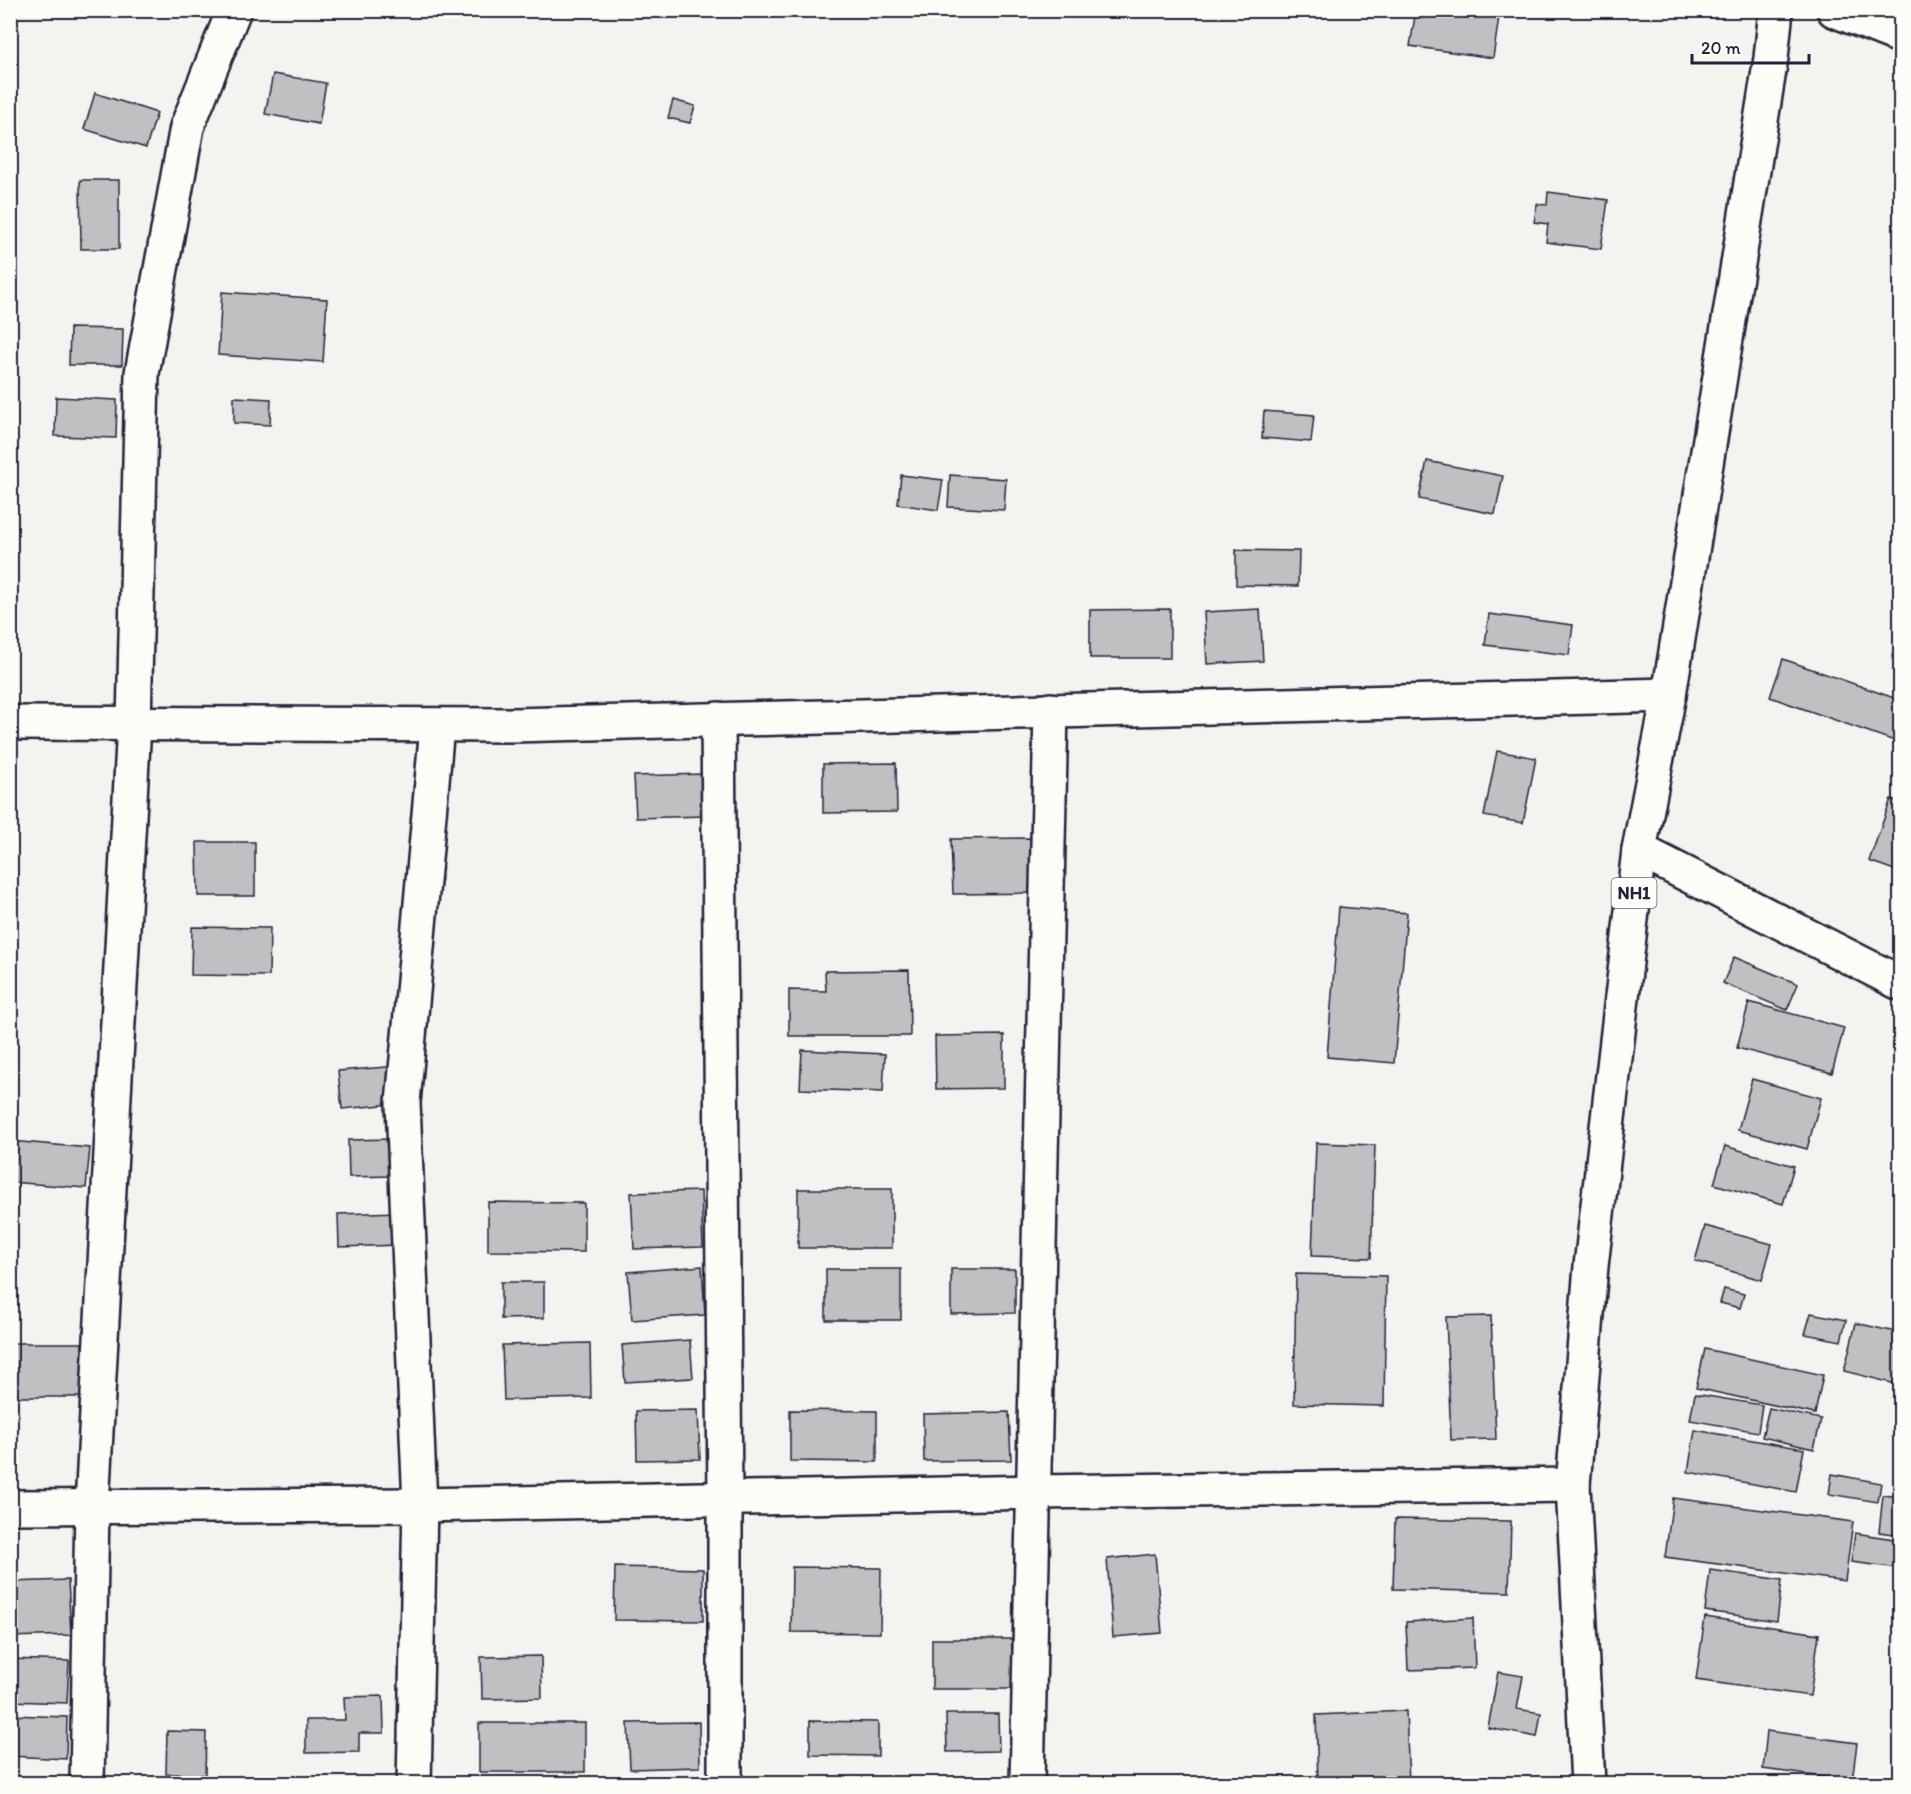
<svg xmlns="http://www.w3.org/2000/svg" width="1911" height="1794" font-family="Itim,sans-serif">
  <style>
    .building { fill: #c0bfc2; stroke: #22223b; stroke-width: 1.5 }
    .lines { fill: none; stroke-linecap: round; stroke-linejoin: round }
    .minor-casing { stroke: #22223b; stroke-width: 38 }
    .highway-casing { stroke: #22223b; stroke-width: 38 }
    .minor { stroke: #fdfcf7; stroke-width: 33 }
    .highway { stroke: #fdfcf7; stroke-width: 33 }
    .labels { text-anchor: middle; dominant-baseline: central; stroke-width: 4.5; stroke-linejoin: round; paint-order: stroke }
    .shield { fill: #fdfcf7; stroke: #646373; stroke-width: 1.5 }
    .shield-label { font-size: 18px; font-weight: bold; fill: #22223b }
  </style>
  <rect width="100%" height="100%" fill="#f4f3ef"/>
  <filter id="ink" filterUnits="userSpaceOnUse"><feTurbulence type="fractalNoise" baseFrequency=".0167" numOctaves="2"/><feDisplacementMap in="SourceGraphic" scale="12" xChannelSelector="R" yChannelSelector="G"/><feConvolveMatrix kernelMatrix="1 2 1 2 8 2 1 2 1" color-interpolation-filters="sRGB"/></filter>
  <g filter="url(#ink)">
    <g class="building">
      <polygon points="1416,10 1500,10 1493,58 1410,46"/>
      <polygon points="273,74 326,83 319,124 265,114"/>
      <polygon points="95,93 157,113 146,148 84,129"/>
      <polygon points="673,100 695,106 690,123 668,118"/>
      <polygon points="80,180 119,180 119,249 81,249"/>
      <polygon points="1548,192 1608,200 1601,249 1546,242 1548,224 1534,222 1537,204 1547,205"/>
      <polygon points="222,292 327,299 323,362 218,355"/>
      <polygon points="70,328 123,329 122,365 69,365"/>
      <polygon points="56,397 117,400 116,438 55,436"/>
      <polygon points="234,397 271,399 270,425 234,423"/>
      <polygon points="1264,411 1314,415 1311,442 1262,438"/>
      <polygon points="1427,461 1503,476 1495,514 1419,499"/>
      <polygon points="901,475 943,480 938,510 898,504"/>
      <polygon points="950,475 1006,479 1004,510 948,507"/>
      <polygon points="1236,550 1299,551 1298,586 1236,585"/>
      <polygon points="1170,609 1170,658 1090,658 1090,610"/>
      <polygon points="1260,609 1263,661 1207,664 1204,612"/>
      <polygon points="1489,614 1573,625 1569,655 1485,645"/>
      <polygon points="1783,659 1900,700 1900,743 1770,697"/>
      <polygon points="1497,751 1536,758 1523,823 1484,816"/>
      <polygon points="896,763 897,812 823,813 823,764"/>
      <polygon points="703,774 705,816 636,818 634,776"/>
      <polygon points="1891,799 1900,802 1900,872 1869,861"/>
      <polygon points="1035,838 1036,893 953,894 951,839"/>
      <polygon points="197,842 255,842 255,896 198,896"/>
      <polygon points="1339,907 1407,913 1394,1063 1327,1057"/>
      <polygon points="192,927 270,928 269,976 191,975"/>
      <polygon points="1734,957 1798,984 1787,1010 1723,983"/>
      <polygon points="909,970 910,1036 789,1036 789,990 826,991 825,971"/>
      <polygon points="1749,1002 1844,1028 1832,1073 1737,1048"/>
      <polygon points="1004,1035 1004,1088 936,1089 935,1036"/>
      <polygon points="802,1050 885,1054 883,1092 800,1089"/>
      <polygon points="399,1066 403,1103 342,1109 338,1071"/>
      <polygon points="1752,1079 1821,1098 1807,1149 1738,1130"/>
      <polygon points="393,1139 393,1176 349,1177 348,1140"/>
      <polygon points="10,1141 90,1148 86,1188 10,1182"/>
      <polygon points="1316,1143 1375,1145 1371,1258 1312,1256"/>
      <polygon points="1725,1146 1794,1166 1783,1204 1714,1184"/>
      <rect x="798" y="1189" width="94" height="59"/>
      <polygon points="701,1191 703,1247 634,1249 631,1193"/>
      <polygon points="488,1202 584,1203 584,1252 488,1251"/>
      <polygon points="399,1212 400,1245 339,1247 338,1214"/>
      <polygon points="1705,1226 1772,1244 1762,1280 1695,1261"/>
      <polygon points="702,1266 705,1315 632,1320 628,1272"/>
      <rect x="826" y="1269" width="75" height="51"/>
      <polygon points="951,1269 1015,1269 1015,1313 951,1314"/>
      <polygon points="1296,1274 1386,1276 1384,1406 1294,1404"/>
      <polygon points="501,1282 544,1282 544,1318 501,1319"/>
      <polygon points="1724,1289 1744,1294 1740,1308 1720,1303"/>
      <polygon points="1811,1313 1846,1320 1841,1341 1805,1334"/>
      <polygon points="1491,1316 1496,1439 1451,1440 1446,1317"/>
      <polygon points="1856,1323 1900,1333 1900,1385 1844,1371"/>
      <polygon points="690,1340 693,1378 625,1382 622,1345"/>
      <rect x="10" y="1343" width="72" height="54"/>
      <polygon points="590,1343 591,1398 504,1400 502,1345"/>
      <polygon points="1705,1349 1823,1375 1815,1414 1696,1388"/>
      <polygon points="1695,1394 1762,1405 1758,1432 1690,1420"/>
      <polygon points="1769,1408 1821,1419 1814,1449 1762,1437"/>
      <polygon points="698,1410 700,1459 637,1460 636,1411"/>
      <polygon points="790,1410 877,1411 877,1462 790,1461"/>
      <polygon points="1009,1412 1011,1460 924,1461 923,1414"/>
      <polygon points="1695,1430 1804,1449 1796,1492 1688,1472"/>
      <polygon points="1832,1474 1881,1483 1878,1502 1829,1494"/>
      <polygon points="1883,1495 1900,1497 1900,1535 1879,1532"/>
      <polygon points="1673,1498 1853,1522 1845,1581 1665,1557"/>
      <polygon points="1395,1519 1511,1521 1509,1592 1393,1589"/>
      <polygon points="1855,1533 1900,1540 1898,1568 1851,1562"/>
      <polygon points="1155,1554 1162,1633 1113,1637 1107,1559"/>
      <polygon points="615,1567 703,1569 703,1621 614,1620"/>
      <polygon points="792,1567 881,1568 880,1633 791,1632"/>
      <polygon points="1710,1570 1782,1580 1777,1621 1705,1611"/>
      <polygon points="68,1580 71,1635 10,1637 10,1582"/>
      <polygon points="1705,1617 1819,1634 1810,1696 1696,1680"/>
      <polygon points="1473,1618 1475,1668 1408,1670 1406,1622"/>
      <rect x="932" y="1639" width="80" height="50"/>
      <polygon points="541,1656 542,1698 482,1699 481,1657"/>
      <polygon points="10,1659 69,1661 67,1703 10,1701"/>
      <polygon points="1498,1672 1523,1676 1517,1709 1541,1713 1537,1737 1488,1728"/>
      <polygon points="383,1696 384,1733 359,1733 359,1752 306,1753 306,1720 345,1720 344,1697"/>
      <polygon points="1406,1711 1409,1784 1318,1784 1316,1715"/>
      <polygon points="946,1714 998,1714 999,1751 947,1752"/>
      <polygon points="10,1715 67,1717 66,1759 10,1756"/>
      <polygon points="810,1721 878,1722 878,1756 810,1755"/>
      <polygon points="699,1722 700,1767 630,1769 628,1723"/>
      <rect x="479" y="1723" width="106" height="49"/>
      <polygon points="167,1731 206,1732 205,1775 166,1774"/>
      <polygon points="1767,1731 1857,1743 1852,1781 1763,1769"/>
    </g>
    <g class="lines">
      <defs>
        <g id="minor">
          <polyline points="1834,10 1900,36"/>
          <polyline points="718,719 725,1497 725,1784"/>
          <polyline points="10,723 513,725 1669,695"/>
          <polyline points="1639,850 1900,983"/>
          <polyline points="10,1507 420,1505 1034,1492 1573,1485"/>
          <polyline points="87,1784 92,1506 134,724 142,373 187,127 234,10"/>
          <polyline points="414,1784 420,1505 403,1103 437,726"/>
          <polyline points="1027,1784 1051,710"/>
        </g>
        <polyline id="highway" points="1588,1784 1573,1485 1591,1266 1639,850 1669,695 1771,58 1776,10"/>
      </defs>
      <use href="#minor" class="minor-casing"/>
      <use href="#highway" class="highway-casing"/>
      <use href="#minor" class="minor"/>
      <use href="#highway" class="highway"/>
    </g>
  </g>
  <g class="labels">
    <rect class="shield" x="1611.5" y="878" width="45" height="30" rx="4.5"/>
    <g class="shield-label">
      <text x="1634" y="893">NH1</text>
    </g>
  </g>
  <rect width="1911" height="1794" fill="none" stroke="#fdfcf7" stroke-width="36"/>
  <rect x="18" y="18" width="1875" height="1758" fill="none" stroke="#22223b" stroke-width="2" filter="url(#ink)"/>
  <path d="M1692 54v9h117v-9" fill="none" stroke="#22223b" stroke-width="3"/>
  <text x="1701" y="54" font-size="18" fill="#22223b" stroke="#fdfcf7" stroke-width="4.5" paint-order="stroke">20 m</text>
</svg>
